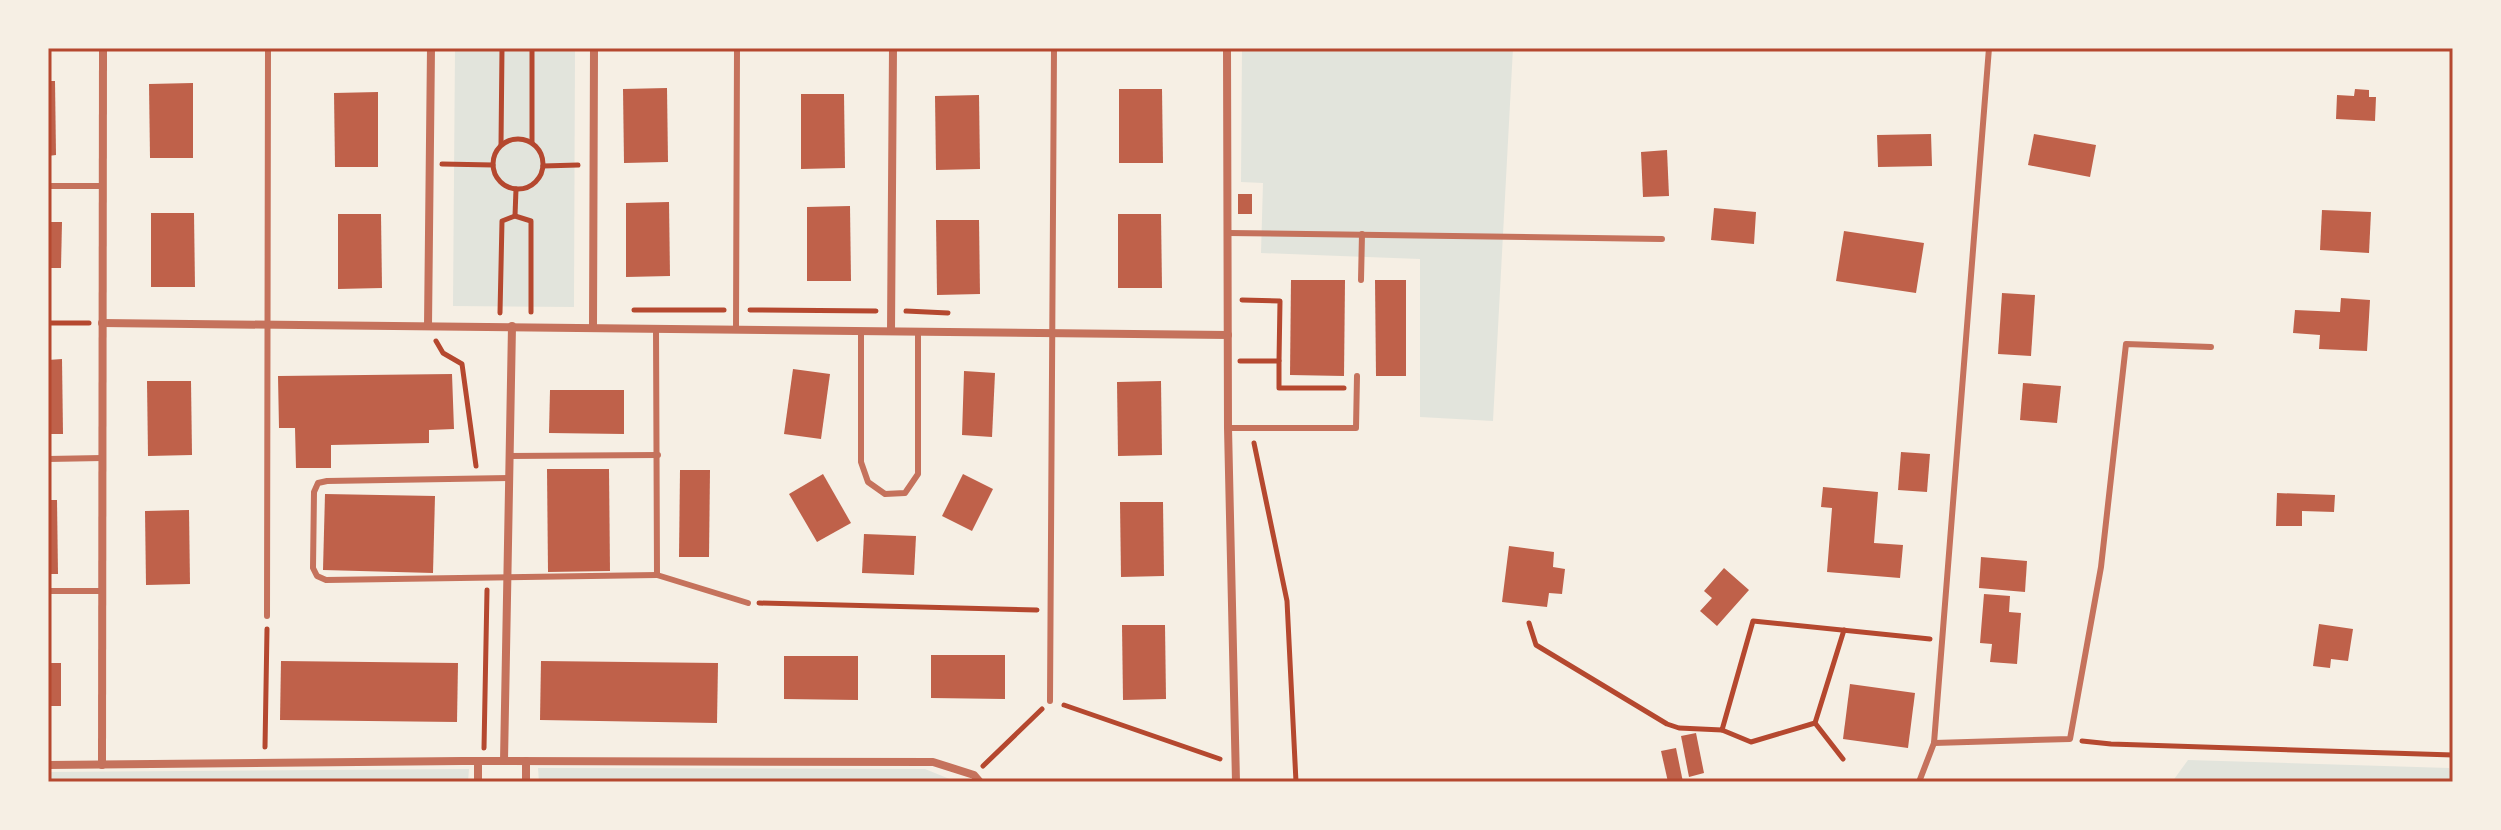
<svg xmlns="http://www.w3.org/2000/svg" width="2501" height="830" font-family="'Exo 2',sans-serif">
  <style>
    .green { fill: #e2e4dc }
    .building { fill: #bf614a }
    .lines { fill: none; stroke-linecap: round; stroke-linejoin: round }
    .path { stroke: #b5482f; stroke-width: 5 }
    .service { stroke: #c5725c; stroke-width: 6 }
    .minor { stroke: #c5725c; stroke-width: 8 }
    .neatline { fill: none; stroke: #b5482f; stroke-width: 3 }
  </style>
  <rect width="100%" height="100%" fill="#f6efe4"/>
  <g class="green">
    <polygon points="455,48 575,48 574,307 453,306"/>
    <polygon points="1242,48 1513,48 1493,421 1420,417 1420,259 1261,253 1263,183 1241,182"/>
    <polygon points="2188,760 2449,768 2453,782 2172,782"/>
    <polygon points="538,768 925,769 957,782 539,782"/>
    <polygon points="469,769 468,782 48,782 48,772"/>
  </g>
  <g class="building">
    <polygon points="48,81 55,81 56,155 48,156"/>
    <polygon points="193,83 193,158 150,158 149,84"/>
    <polygon points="667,88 668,162 624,163 623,89"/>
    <polygon points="1119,89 1162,89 1163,163 1119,163"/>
    <polygon points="2355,89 2369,90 2369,97 2376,97 2375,121 2336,119 2337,95 2354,96"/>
    <polygon points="378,92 378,167 335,167 334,93"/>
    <polygon points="801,94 844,94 845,168 801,169"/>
    <polygon points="979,95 980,169 936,170 935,96"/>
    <polygon points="1931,134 1932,166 1878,167 1877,135"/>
    <polygon points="2034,134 2096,145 2090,177 2028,165"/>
    <polygon points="1667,150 1669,196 1643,197 1641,152"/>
    <rect x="1238" y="194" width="14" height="20"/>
    <polygon points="669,202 670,276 626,277 626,203"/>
    <polygon points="850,206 851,281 807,281 807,207"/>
    <polygon points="1714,208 1756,212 1754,244 1711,240"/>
    <polygon points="2322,210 2371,212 2369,253 2320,250"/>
    <polygon points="151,213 194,213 195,287 151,287"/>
    <polygon points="338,214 381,214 382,288 338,289"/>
    <polygon points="1118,214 1161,214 1162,288 1118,288"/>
    <polygon points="936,220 979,220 980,294 937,295"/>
    <polygon points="48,222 62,222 61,268 48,268"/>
    <polygon points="1844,231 1924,243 1916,293 1836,281"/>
    <polygon points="1291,280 1345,280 1344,376 1290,375"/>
    <polygon points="1375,280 1406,280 1406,376 1376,376"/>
    <polygon points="2002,293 2035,295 2031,356 1998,354"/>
    <polygon points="2341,298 2370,300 2367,351 2319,349 2320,335 2293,333 2295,310 2340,312"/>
    <polygon points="62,359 63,434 48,434 48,360"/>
    <polygon points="793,369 830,374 821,439 784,434"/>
    <polygon points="964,371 995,373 992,437 962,435"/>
    <polygon points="452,374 454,429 429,430 429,443 331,445 331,468 296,468 295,428 279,428 278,376"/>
    <polygon points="147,381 191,381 192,455 148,456"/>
    <polygon points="1161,381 1162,455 1118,456 1117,382"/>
    <polygon points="2023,383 2061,386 2057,423 2020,420"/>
    <polygon points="550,390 624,390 624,434 549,433"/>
    <polygon points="1901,452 1930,454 1927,492 1898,490"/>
    <polygon points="547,469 609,469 610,571 548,572"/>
    <polygon points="680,470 710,470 709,557 679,557"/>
    <polygon points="823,474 851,523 817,542 789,494"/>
    <polygon points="963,474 993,489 972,531 942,516"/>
    <polygon points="1823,487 1878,492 1874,543 1903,545 1900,578 1827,572 1832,508 1821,507"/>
    <polygon points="2277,493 2335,495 2334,512 2302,511 2302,526 2276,526"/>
    <polygon points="325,494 435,496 433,573 323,570"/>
    <polygon points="48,500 57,500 58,574 48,574"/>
    <polygon points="1120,502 1163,502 1164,576 1121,577"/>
    <polygon points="189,510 190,584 146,585 145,511"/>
    <polygon points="864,534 916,536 914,575 862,573"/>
    <polygon points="1509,546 1554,552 1553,567 1565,569 1562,594 1549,593 1547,607 1502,602"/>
    <polygon points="1981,557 2027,561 2025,592 1979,588"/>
    <polygon points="1724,568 1749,590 1717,626 1700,611 1712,598 1704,591"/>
    <polygon points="1984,594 2010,596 2009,612 2021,613 2017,664 1990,662 1992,644 1980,643"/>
    <polygon points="2319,624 2353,629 2348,661 2331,659 2330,668 2313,666"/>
    <polygon points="1122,625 1165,625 1166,699 1123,700"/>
    <polygon points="931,655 1005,655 1005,699 931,698"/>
    <polygon points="784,656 858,656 858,700 784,699"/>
    <polygon points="281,661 458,663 457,722 280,720"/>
    <polygon points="541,661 718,663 717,723 540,720"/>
    <rect x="48" y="663" width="13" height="43"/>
    <polygon points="1850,684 1915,693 1908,748 1843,739"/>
    <polygon points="1696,733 1704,773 1689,777 1681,736"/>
    <polygon points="1676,748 1683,782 1668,782 1661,751"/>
  </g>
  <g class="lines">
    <g class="path">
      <circle cx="518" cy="164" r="25"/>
      <polyline points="532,143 532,48"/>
      <polyline points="501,145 502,48"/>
      <polyline points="442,164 493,165"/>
      <polyline points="543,166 578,165"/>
      <polyline points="515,216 516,189"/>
      <polyline points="1242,300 1280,301 1279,361"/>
      <polyline points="634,310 724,310"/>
      <polyline points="750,310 876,311"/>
      <polyline points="906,311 948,313"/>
      <polyline points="500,313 502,221 515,216 531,221 531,312"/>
      <polyline points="48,323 89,323"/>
      <polyline points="436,341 443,353 462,364 476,466"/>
      <polyline points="1240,361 1279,361 1279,388 1344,388"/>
      <polyline points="1254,443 1287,601 1296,782"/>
      <polyline points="759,603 1037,610"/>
      <polyline points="1529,623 1536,645 1667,724 1679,728 1722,730 1753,621 1930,639"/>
      <polyline points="1064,705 1220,759"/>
      <polyline points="1815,723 1844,630"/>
      <polyline points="1722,730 1751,742 1815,723 1843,759"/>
      <polyline points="2082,741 2111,744 2453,755"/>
      <polyline points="265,747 267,629"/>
      <polyline points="484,748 487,590"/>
      <polyline points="983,766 1042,709"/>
    </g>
    <g class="service">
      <polyline points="48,186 102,186"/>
      <polyline points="1228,233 1662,239"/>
      <polyline points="1361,280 1362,234"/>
      <polyline points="656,329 657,575 748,603"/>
      <polyline points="736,330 737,48"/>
      <polyline points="861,331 861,462 868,482 885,494 905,493 918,474 918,332"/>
      <polyline points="1228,428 1356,428 1357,376"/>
      <polyline points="509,456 658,455"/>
      <polyline points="48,459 102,458"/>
      <polyline points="509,478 327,481 318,483 314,492 313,568 317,576 326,580 657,575"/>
      <polyline points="48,591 102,591"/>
      <polyline points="267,616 268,48"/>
      <polyline points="1050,701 1054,48"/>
      <polyline points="1934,743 2070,739 2101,567 2126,344 2211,347"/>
      <polyline points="1919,782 1934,743 1989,48"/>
    </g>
    <g class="minor">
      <polyline points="1227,48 1228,428 1236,782"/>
      <polyline points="102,323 1228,335"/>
      <polyline points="428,326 431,48"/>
      <polyline points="593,327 594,48"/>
      <polyline points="891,331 893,48"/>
      <polyline points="478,761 478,782"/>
      <polyline points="504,761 512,326"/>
      <polyline points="526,761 526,782"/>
      <polyline points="48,765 462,761 933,762 974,775 980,782"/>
      <polyline points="102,765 103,48"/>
    </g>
  </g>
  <rect width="2501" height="830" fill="none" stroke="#f6efe4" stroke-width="100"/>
  <rect x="50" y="50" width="2401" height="730" class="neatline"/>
</svg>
